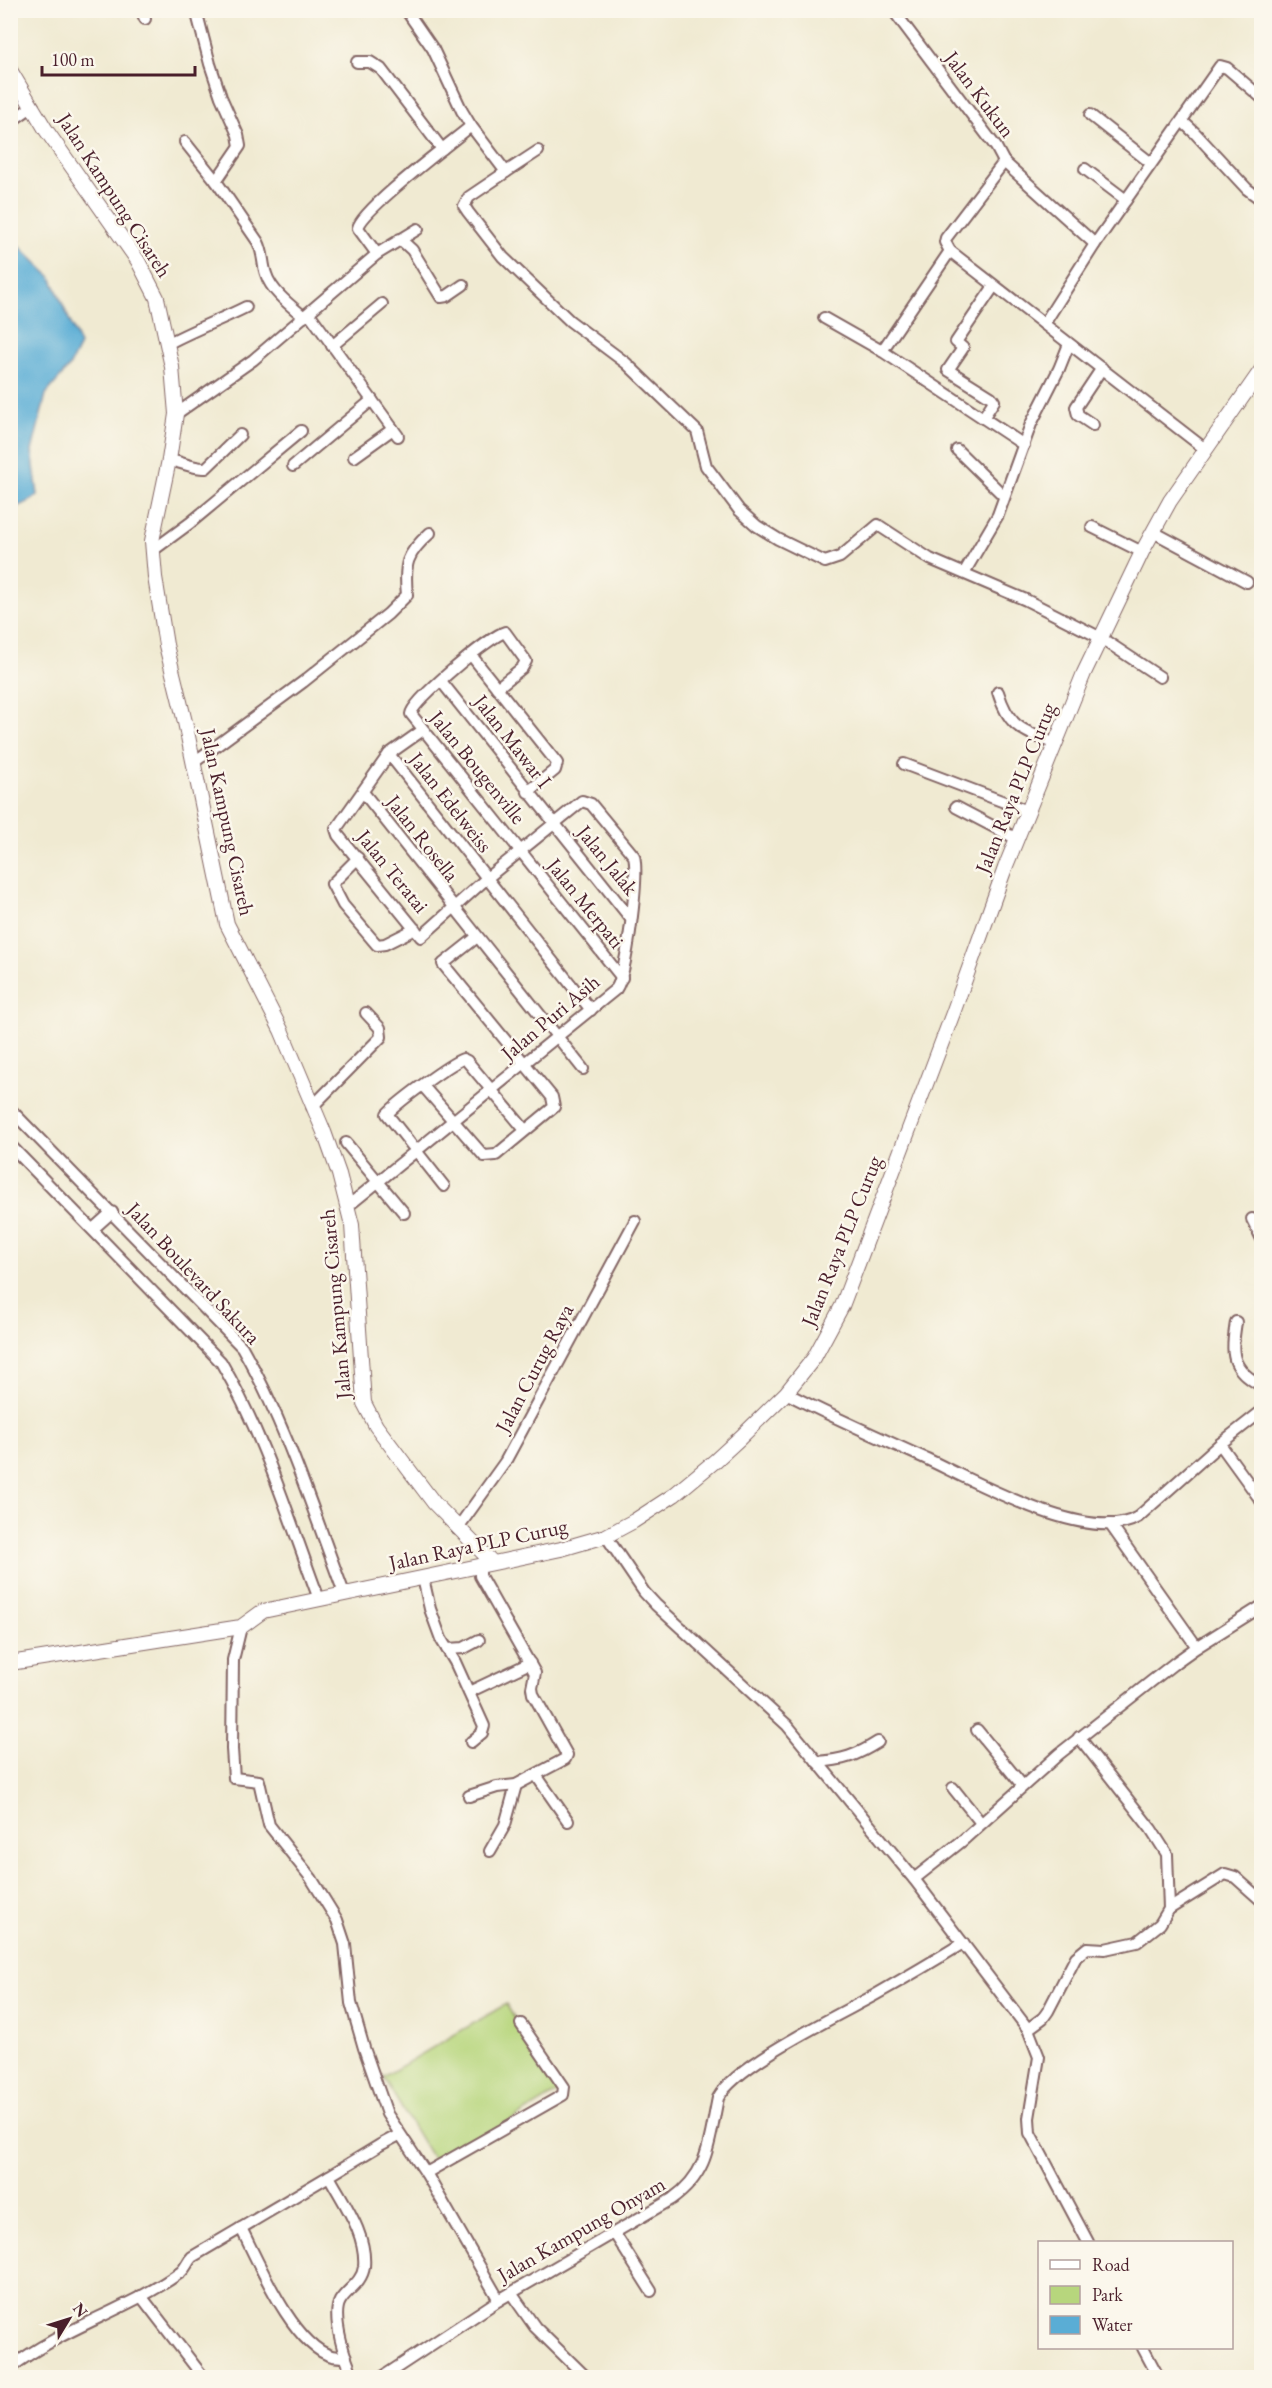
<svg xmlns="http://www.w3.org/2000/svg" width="1272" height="2388" font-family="'EB Garamond',serif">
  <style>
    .green { fill: #b7d67d; stroke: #807a54; stroke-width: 1.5 }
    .water { fill: #5aadd5; stroke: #526680; stroke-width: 1.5 }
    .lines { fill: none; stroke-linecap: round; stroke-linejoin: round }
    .minor-casing { stroke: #846665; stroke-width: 14 }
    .major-casing { stroke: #846665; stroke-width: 16 }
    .minor { stroke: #fff; stroke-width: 10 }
    .major { stroke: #fff; stroke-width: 14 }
    .labels { text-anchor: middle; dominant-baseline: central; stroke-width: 5; stroke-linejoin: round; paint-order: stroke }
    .street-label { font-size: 21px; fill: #4a1f2b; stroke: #fbf7ec }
  </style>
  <rect width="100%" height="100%" fill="#fbf7ec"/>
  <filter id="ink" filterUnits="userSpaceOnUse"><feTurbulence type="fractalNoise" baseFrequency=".0167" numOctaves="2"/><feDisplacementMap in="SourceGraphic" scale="12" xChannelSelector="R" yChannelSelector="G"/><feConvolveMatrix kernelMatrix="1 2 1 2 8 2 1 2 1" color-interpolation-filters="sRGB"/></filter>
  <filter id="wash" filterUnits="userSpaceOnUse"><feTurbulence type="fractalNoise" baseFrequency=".008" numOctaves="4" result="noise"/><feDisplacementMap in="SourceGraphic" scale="24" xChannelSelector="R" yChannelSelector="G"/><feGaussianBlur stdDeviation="1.35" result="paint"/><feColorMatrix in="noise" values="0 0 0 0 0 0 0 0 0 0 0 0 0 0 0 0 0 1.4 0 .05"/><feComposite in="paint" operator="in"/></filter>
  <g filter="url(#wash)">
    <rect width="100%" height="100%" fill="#f0ead2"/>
    <polygon class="green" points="506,2004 559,2092 436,2165 383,2077"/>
    <polygon class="water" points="11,238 51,277 80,345 69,367 46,394 32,451 38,495 28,502 11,509"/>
  </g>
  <g filter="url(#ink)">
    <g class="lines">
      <defs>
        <g id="minor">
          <polyline points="141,10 145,19"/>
          <path d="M 196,10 L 210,64 L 221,97 L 238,135 L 240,146 L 216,181 L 258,242 C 264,254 262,263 266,274 C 271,291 291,306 304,317"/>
          <polyline points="406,10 433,49 462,111 471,126"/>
          <polyline points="893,10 996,147 1004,162 946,238 945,242 950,251 1205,449"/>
          <polyline points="357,62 370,62 381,69 442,149"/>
          <polyline points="1090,115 1151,163"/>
          <polyline points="1182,121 1195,133 1247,189 1262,200"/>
          <polyline points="10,122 33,106"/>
          <polyline points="185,142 216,181"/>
          <polyline points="1004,162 1095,244"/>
          <polyline points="1085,169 1126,200"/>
          <polyline points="506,172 469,197 464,206 468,212 503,257 570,321 626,363 697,431 706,466 739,510 757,526 778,539 825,562 840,557 878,525 930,559 1026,600 1101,638 1160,677"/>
          <polyline points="400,239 412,250 441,297 447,296 463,285"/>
          <path d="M 377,254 L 358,228 C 362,209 452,142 471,126 L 506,172 L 538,151"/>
          <polyline points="309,313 398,436"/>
          <polyline points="824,318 882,351 1024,445"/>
          <polyline points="1044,324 1095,244 1220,66 1227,68 1262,98"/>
          <path d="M 167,344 C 193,330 220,320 246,307"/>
          <polyline points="332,346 382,304"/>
          <polyline points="882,351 950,251"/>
          <polyline points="176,414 253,360 377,254 418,229"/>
          <polyline points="983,418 994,401 991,397 948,370 963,348 956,342 994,286"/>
          <polyline points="1093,425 1078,415 1076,407 1102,368"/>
          <polyline points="957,450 1004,496"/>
          <polyline points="354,457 393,429"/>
          <path d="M 169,460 C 181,462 195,469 206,468 L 240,435"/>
          <polyline points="293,466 372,400"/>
          <polyline points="1092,527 1142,552"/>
          <polyline points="1155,529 1159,535 1247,582"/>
          <polyline points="152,551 190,523 301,431"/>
          <polyline points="964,573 998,515 1031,424 1059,369 1069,344"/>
          <polyline points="471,655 557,763 555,770 528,792"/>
          <polyline points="441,681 631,919"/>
          <path d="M 497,688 L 522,668 L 526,661 L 505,632 C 490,636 412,701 411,714 L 622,978"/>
          <path d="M 998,692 C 1009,728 1022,730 1055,744"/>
          <polyline points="423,730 389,754 591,1010"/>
          <path d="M 193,763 L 303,682 L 388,614 L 407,595 C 404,564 406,554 430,533"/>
          <polyline points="904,764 1028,811"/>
          <polyline points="363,792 583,1069"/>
          <polyline points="956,807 1017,839"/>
          <polyline points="358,858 332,884 343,905 377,945 385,944 415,929"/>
          <polyline points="423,1086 484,1156 496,1155 554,1107 552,1097 443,964 477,937"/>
          <polyline points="312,1107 381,1037 380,1028 366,1013"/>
          <path d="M 10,1109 L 242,1347 C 286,1424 313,1511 344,1593"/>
          <polyline points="346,1143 404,1213"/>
          <path d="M 10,1145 L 221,1362 C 264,1435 289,1519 319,1599"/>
          <path d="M 444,1186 L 387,1114 C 398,1102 449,1064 463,1059 L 467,1061 L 525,1130"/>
          <path d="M 348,1206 L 616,989 C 627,974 639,875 634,856 L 591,804 L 582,801 L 487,878 L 421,937 L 338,835 L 336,829 L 389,754"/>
          <polyline points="1252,1219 1262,1239"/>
          <polyline points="93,1229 112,1212"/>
          <path d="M 1236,1322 C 1231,1354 1230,1369 1262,1386"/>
          <path d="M 786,1393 C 832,1417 880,1438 927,1459 C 974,1481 1090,1546 1138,1517 L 1220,1444 L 1262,1411"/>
          <polyline points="1220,1444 1262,1502"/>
          <polyline points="457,1529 505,1462 635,1221"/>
          <polyline points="606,1536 644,1592 656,1605 787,1725 914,1879 1028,2029 1039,2057 1029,2118 1030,2133 1088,2242"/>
          <polyline points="423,1578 430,1609 441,1639 455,1662 484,1726 482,1733 471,1742"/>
          <polyline points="241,1627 233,1660 232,1749 234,1778 259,1781 269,1825 311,1878 337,1920 345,1944 351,2003 364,2048 387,2114 426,2173 499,2300"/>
          <polyline points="1197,1647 1262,1606"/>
          <polyline points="447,1649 464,1648 479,1640"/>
          <polyline points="469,1692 530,1663"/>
          <polyline points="977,1730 1022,1785"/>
          <polyline points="1079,1737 1151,1829 1167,1854 1169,1909"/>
          <path d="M 817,1762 C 843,1760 856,1756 878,1742"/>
          <polyline points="536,1775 568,1821"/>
          <polyline points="953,1788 981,1823"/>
          <polyline points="469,1796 497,1787 516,1785 565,1759 567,1755 533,1694 532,1688 535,1673 480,1576 480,1565"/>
          <polyline points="490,1851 505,1825 516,1785"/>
          <polyline points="914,1879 962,1841 1059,1754 1176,1662 1197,1647 1110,1524"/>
          <polyline points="1028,2029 1043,2018 1048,2011 1076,1957 1087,1948 1105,1949 1137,1942 1160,1924 1169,1909 1225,1874 1235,1877 1262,1901"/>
          <polyline points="426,2173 563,2095 564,2087 521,2024"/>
          <path d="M 241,2228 C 258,2261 293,2346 332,2356 C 336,2357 341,2357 346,2357"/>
          <polyline points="615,2234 651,2291"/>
          <polyline points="511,2293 535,2327 587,2378"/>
          <polyline points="141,2296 204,2378"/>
          <polyline points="1143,2348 1159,2378"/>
          <path d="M 10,2368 C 62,2328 128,2310 181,2272 C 186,2268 187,2262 192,2257 L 329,2176"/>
          <path d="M 354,2378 C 346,2362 331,2317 340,2301 C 347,2289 362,2283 364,2267 C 367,2234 344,2204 329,2176 L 380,2145 L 399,2135"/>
          <path d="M 381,2378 L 499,2300 L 672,2199 C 710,2172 709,2140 718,2098 C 736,2064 839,2015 875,1995 C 905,1978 934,1961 963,1943"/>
          <polyline points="1258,2378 1262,2376"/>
        </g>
        <g id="major">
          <polyline points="10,70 46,130 138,261 157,298 172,367 176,414 169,460 152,541 155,577 166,645 185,722 227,924 281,1030 324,1132 339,1174 352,1225 364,1403 376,1426 434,1503 492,1562"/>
          <polyline points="10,1663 241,1627 263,1611 561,1549 606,1536 634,1521 674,1495 715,1461 740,1438 786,1393 814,1358 842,1306 953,1013 1005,868 1084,673 1142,552 1170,501 1262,369"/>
        </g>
      </defs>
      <use href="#minor" class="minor-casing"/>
      <use href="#major" class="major-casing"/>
      <use href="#minor" class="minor"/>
      <use href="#major" class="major"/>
    </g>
  </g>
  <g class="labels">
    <g class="street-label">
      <text transform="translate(980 94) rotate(53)">Jalan Kukun</text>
      <text transform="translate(115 195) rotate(57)">Jalan Kampung Cisareh</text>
      <text transform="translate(513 741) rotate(52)">Jalan Mawar I</text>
      <text transform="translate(478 767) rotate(51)">Jalan Bougenville</text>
      <text transform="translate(1015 788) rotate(-68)">Jalan Raya PLP Curug</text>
      <text transform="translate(451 802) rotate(52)">Jalan Edelweiss</text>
      <text transform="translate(228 822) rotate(78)">Jalan Kampung Cisareh</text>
      <text transform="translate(423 838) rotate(52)">Jalan Rosella</text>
      <text transform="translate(608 860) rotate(51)">Jalan Jalak</text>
      <text transform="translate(393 871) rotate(51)">Jalan Teratai</text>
      <text transform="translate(586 903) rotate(51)">Jalan Merpati</text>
      <text transform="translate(550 1017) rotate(-40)">Jalan Puri Asih</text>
      <text transform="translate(841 1241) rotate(-68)">Jalan Raya PLP Curug</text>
      <text transform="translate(194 1273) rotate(47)">Jalan Boulevard Sakura</text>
      <text transform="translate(335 1304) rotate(-95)">Jalan Kampung Cisareh</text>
      <text transform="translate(534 1368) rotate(-62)">Jalan Curug Raya</text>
      <text transform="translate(478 1544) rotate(-12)">Jalan Raya PLP Curug</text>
      <text transform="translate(581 2229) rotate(-30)">Jalan Kampung Onyam</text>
    </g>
  </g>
  <rect width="1272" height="2388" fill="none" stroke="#fbf7ec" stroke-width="36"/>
  <rect x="1038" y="2241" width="195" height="108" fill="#fbf7ec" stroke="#b4a19f" stroke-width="1.5"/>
  <rect x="1050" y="2260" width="30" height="9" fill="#ffffff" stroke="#b4a19f" stroke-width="1.5"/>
  <text x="1092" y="2271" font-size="18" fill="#4a1f2b">Road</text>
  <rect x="1050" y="2286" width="30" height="18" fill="#b7d67d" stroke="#b4a19f" stroke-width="1.5"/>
  <text x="1092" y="2301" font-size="18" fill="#4a1f2b">Park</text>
  <rect x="1050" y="2316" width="30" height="18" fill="#5aadd5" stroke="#b4a19f" stroke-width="1.5"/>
  <text x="1092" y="2331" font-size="18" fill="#4a1f2b">Water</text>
  <g transform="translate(69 2319) rotate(52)" stroke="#fbf7ec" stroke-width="4.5" paint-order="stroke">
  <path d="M0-4.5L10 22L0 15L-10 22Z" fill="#4a1f2b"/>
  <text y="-9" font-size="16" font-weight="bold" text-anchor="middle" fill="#4a1f2b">N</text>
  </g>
  <path d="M42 66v9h153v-9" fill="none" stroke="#4a1f2b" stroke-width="3"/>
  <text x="51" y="66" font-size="18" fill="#4a1f2b" stroke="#fbf7ec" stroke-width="4.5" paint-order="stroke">100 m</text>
</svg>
